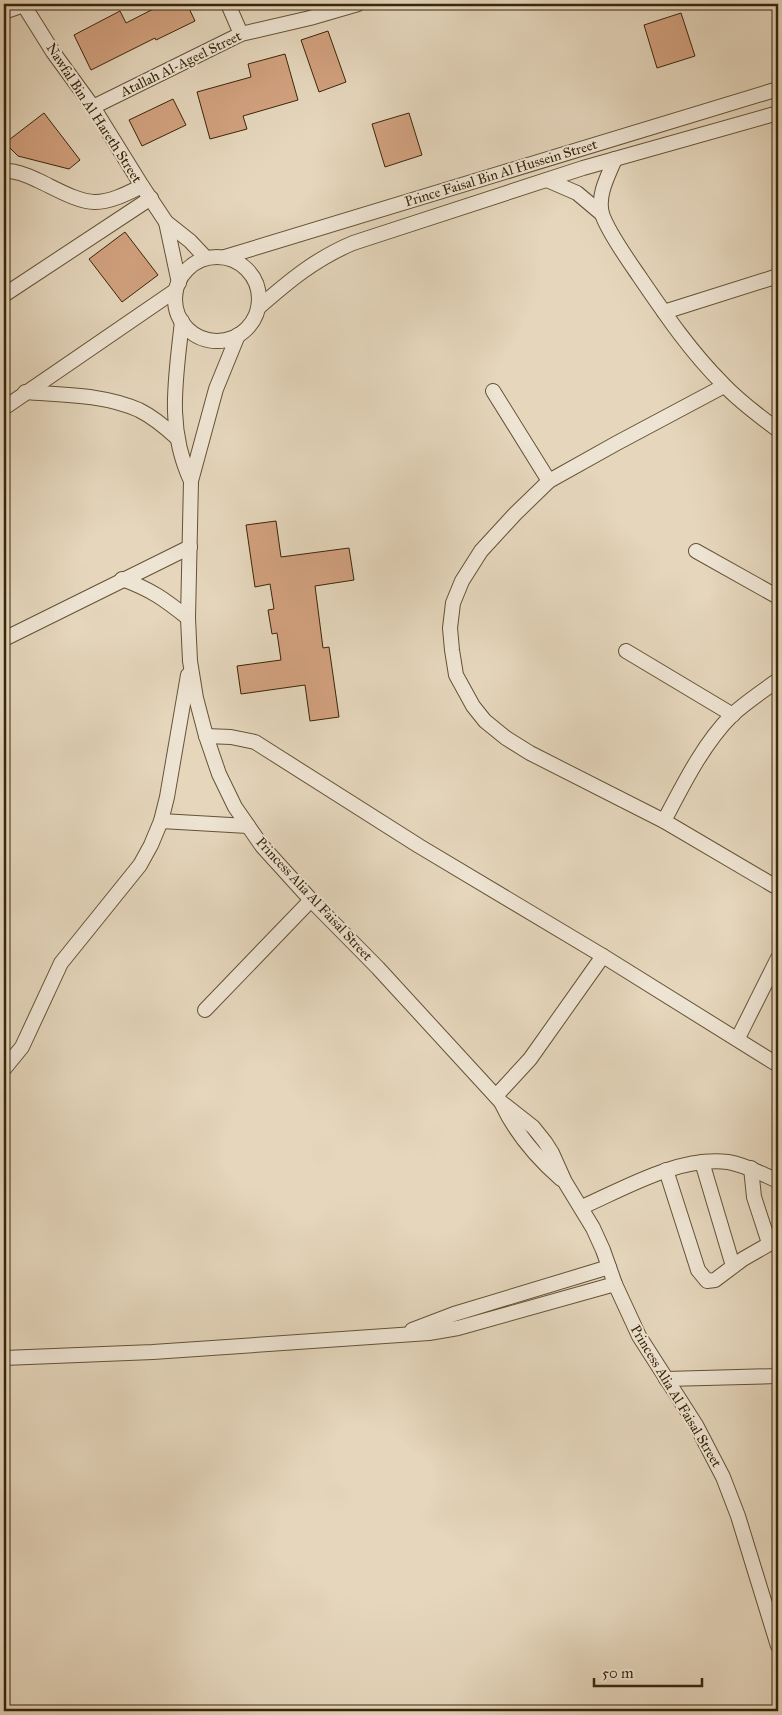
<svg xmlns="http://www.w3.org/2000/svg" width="782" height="1715" font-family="'IM FELL Great Primer',serif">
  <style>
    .building { fill: #d2a17f; stroke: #392608 }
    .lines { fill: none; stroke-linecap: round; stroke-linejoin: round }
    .minor-casing { stroke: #645235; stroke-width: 16 }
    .minor { stroke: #eee4d3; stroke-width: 14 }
    .labels { text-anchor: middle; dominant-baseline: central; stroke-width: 4; stroke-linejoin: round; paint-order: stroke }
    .street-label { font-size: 14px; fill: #392608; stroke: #eee4d3 }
  </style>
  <rect width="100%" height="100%" fill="#e5d6bc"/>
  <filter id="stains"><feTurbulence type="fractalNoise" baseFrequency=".004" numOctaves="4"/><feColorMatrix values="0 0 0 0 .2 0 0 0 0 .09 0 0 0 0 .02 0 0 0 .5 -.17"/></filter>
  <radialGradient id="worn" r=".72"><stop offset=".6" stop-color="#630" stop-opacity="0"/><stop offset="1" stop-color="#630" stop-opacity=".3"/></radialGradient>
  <g class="building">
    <polygon points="163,4 187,4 195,21 156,40 155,38 91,70 74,35 120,11 126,23"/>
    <polygon points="681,13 695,56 657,68 644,25"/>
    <polygon points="328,31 346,82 319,92 301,40"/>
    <polygon points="285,54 298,100 243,116 247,129 210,139 197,92 251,77 248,64"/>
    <polygon points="173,99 186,125 142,146 129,120"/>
    <polygon points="44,113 80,160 69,169 18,156 5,143"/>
    <polygon points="409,113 422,155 385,167 372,124"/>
    <polygon points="125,232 158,275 122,302 89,259"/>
    <polygon points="276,521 281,557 349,548 354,580 315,586 323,648 329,647 339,717 310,721 305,685 241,694 237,666 281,660 277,633 272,634 268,610 274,609 270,584 255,587 246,525"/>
  </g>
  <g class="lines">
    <defs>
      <g id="minor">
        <polyline points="23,4 53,52 93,107 142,186 166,222 190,241 206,258"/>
        <polyline points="228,4 241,34"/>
        <polyline points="4,12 24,5"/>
        <polyline points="93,107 241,34 310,18 358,4"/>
        <path d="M 615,159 C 608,176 597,195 602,214 C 608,232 628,260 639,276 C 665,314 690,351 723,384 C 739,401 759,416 778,430"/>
        <path d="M 4,171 C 15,170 27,175 37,180 C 53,187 77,202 95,202 C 111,202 128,193 142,186"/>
        <polyline points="547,180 577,193 602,214"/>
        <polyline points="166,222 179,283"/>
        <polyline points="225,257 778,89"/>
        <circle cx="217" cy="299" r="42"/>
        <polyline points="4,295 151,198"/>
        <path d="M 258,308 C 289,281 315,259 353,243 L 583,168 L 778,113"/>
        <polyline points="664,312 778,276"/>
        <path d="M 182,321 C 176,378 166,427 191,481"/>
        <polyline points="238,335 216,389 191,481 188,618 190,661 196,698 206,736 219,774 235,807 262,846 311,900 378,968 501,1102 533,1127 545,1142 552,1153 565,1182 593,1228 603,1250 615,1284 639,1336 696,1425 723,1477 738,1516 778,1646"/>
        <polyline points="724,386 617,443 549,481 515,514 481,551 462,581 453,603 450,628 452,650 456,675 473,706 485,721 506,738 530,753 664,821 778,888"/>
        <polyline points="493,391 549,481"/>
        <path d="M 25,392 C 63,395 103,394 139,410 C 153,417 165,427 176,437"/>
        <polyline points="4,408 176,290"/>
        <polyline points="696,551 778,597"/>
        <path d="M 122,579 C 152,590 164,599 188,618"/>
        <polyline points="4,639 190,547"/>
        <polyline points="626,651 733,715"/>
        <polyline points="206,736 231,737 255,742 419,846 603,956 778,1065"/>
        <polyline points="161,821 248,826"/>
        <path d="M 664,821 C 683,785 703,744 732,715 C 746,702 763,691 778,680"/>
        <polyline points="205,1010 311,900"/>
        <polyline points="738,1038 778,958"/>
        <polyline points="4,1069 22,1047 61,963 140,865 151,845 161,821 167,797 188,675"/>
        <polyline points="496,1096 530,1059 603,956"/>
        <path d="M 502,1104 C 516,1134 536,1157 561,1179"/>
        <polyline points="702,1162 733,1266"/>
        <polyline points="751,1168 754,1197 769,1243"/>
        <polyline points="666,1170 698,1270 707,1281 715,1280 743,1259 778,1239"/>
        <path d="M 582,1207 C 625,1188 679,1156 728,1162 C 746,1165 762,1174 778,1181"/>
        <polyline points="412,1330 454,1314 609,1267"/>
        <polyline points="4,1358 153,1352 429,1333 458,1328 615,1284"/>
        <polyline points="666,1379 778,1376"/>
      </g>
    </defs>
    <use href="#minor" class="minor-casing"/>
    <use href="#minor" class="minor"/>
  </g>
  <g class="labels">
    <g class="street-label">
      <text transform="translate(181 64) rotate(-26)">Atallah Al-Ageel Street</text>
      <text transform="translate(94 113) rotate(57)">Nawfal Bin Al Hareth Street</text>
      <text transform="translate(501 173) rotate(-17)">Prince Faisal Bin Al Hussein Street</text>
      <text transform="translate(314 899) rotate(47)">Princess Alia Al Faisal Street</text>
      <text transform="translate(676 1396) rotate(59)">Princess Alia Al Faisal Street</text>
    </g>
  </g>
  <rect width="782" height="1715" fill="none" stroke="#e5d6bc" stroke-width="20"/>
  <rect x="5" y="5" width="772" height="1705" fill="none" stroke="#392608" stroke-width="2.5"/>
  <rect x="10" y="10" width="762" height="1695" fill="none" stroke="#392608"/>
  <path d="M594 1678v8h108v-8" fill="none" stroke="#392608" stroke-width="2.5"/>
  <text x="602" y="1678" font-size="15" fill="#392608" stroke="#eee4d3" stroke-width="4" paint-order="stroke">50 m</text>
  <rect width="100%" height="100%" filter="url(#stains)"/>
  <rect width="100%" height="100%" fill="url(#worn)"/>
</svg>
